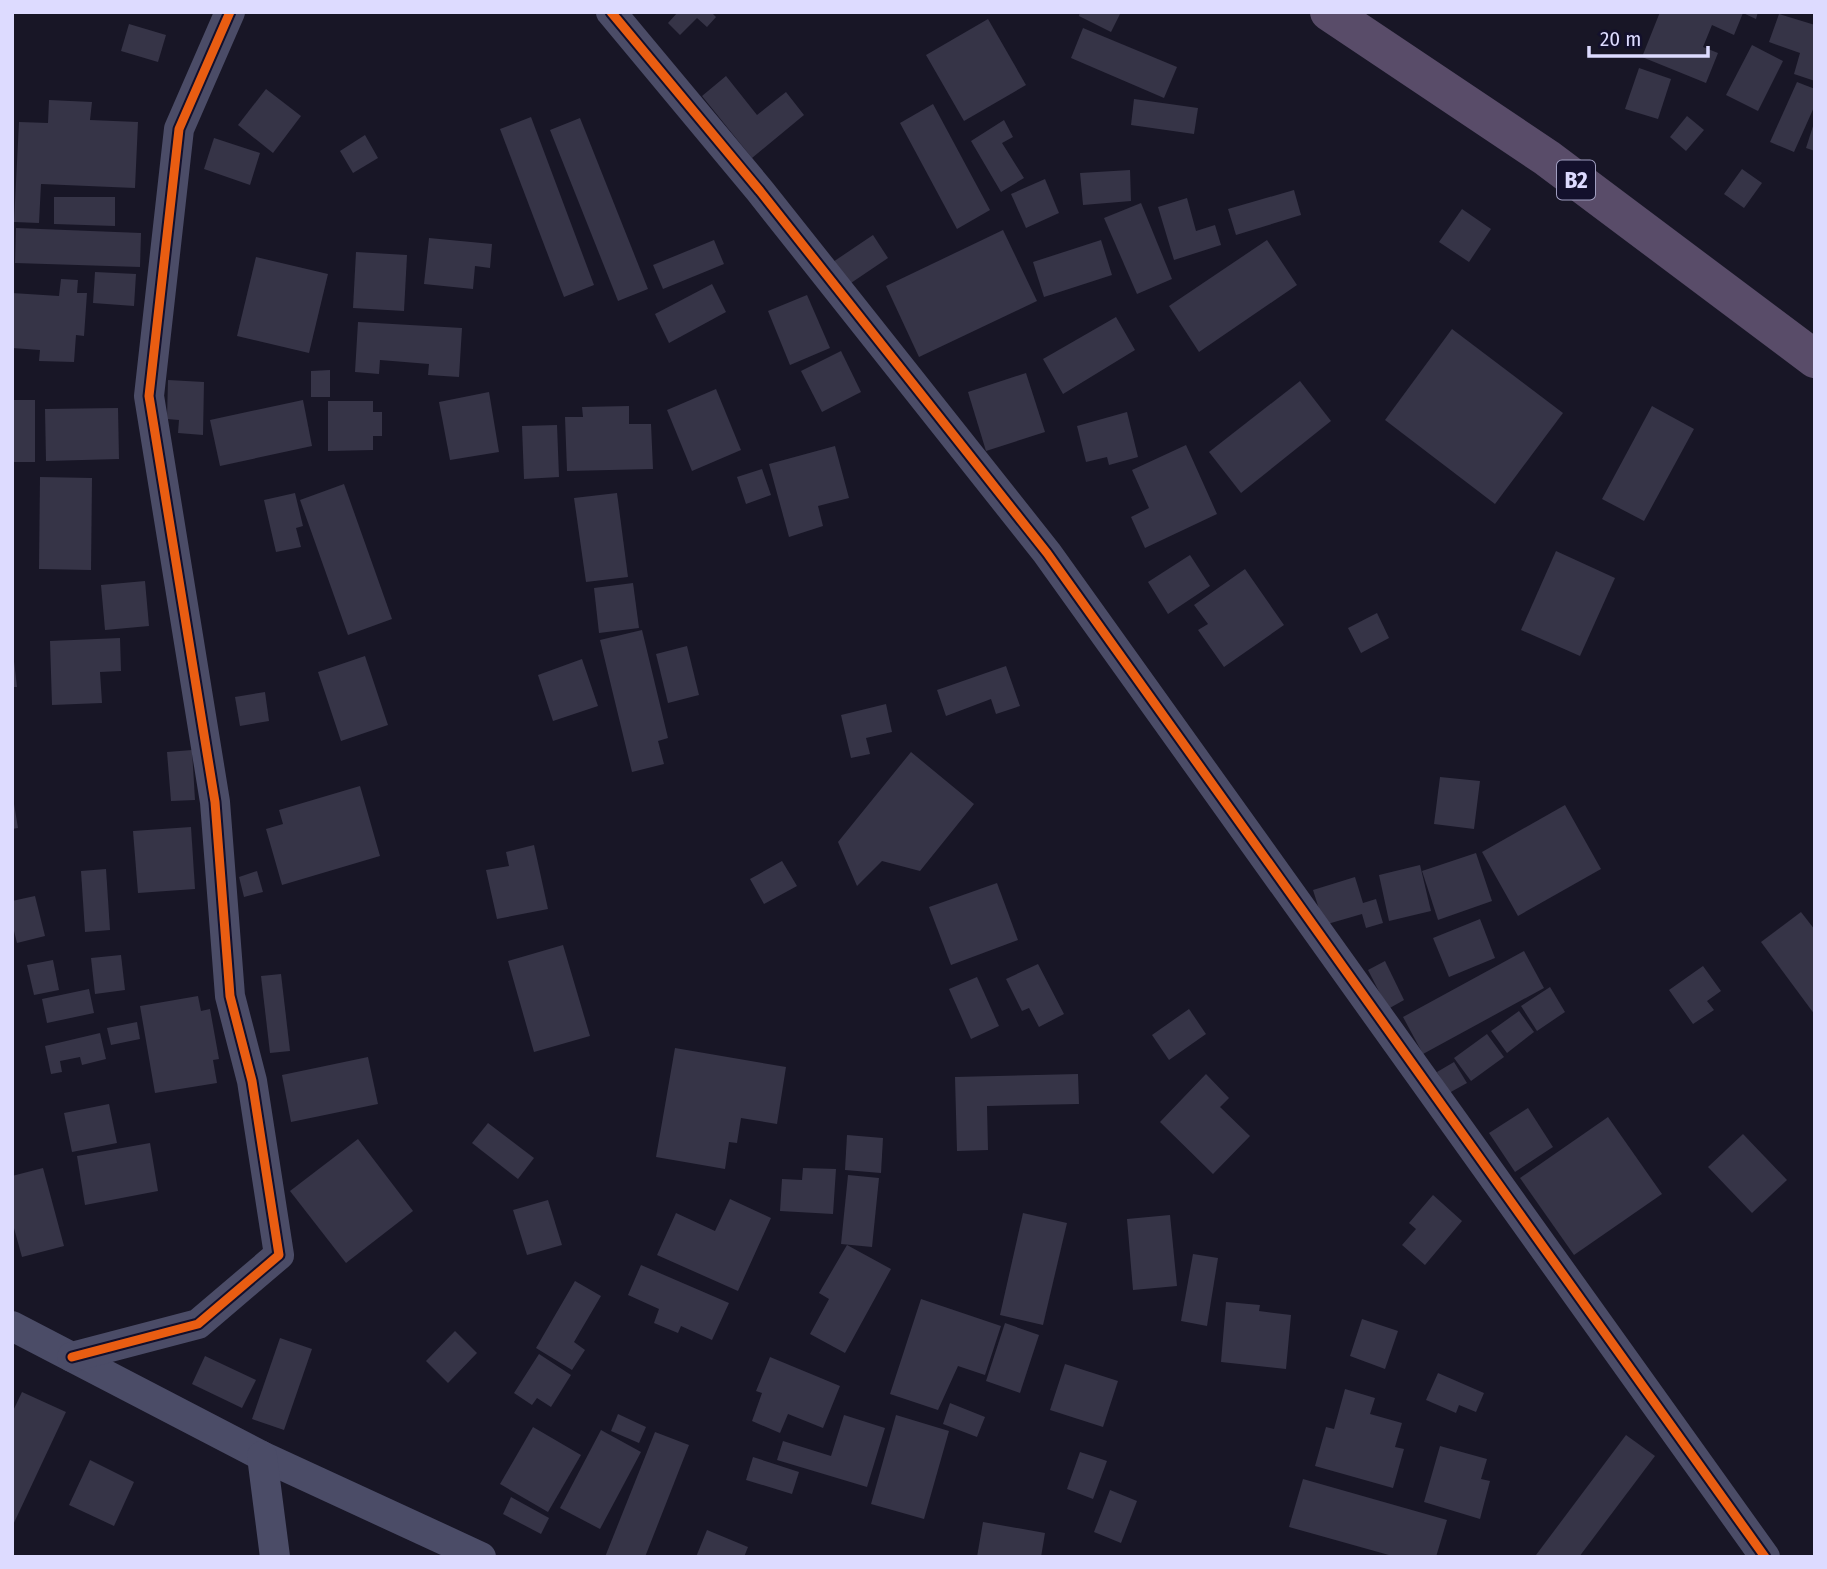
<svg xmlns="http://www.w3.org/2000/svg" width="1827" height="1569" font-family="'Fira Sans Condensed',sans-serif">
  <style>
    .building { fill: #363447 }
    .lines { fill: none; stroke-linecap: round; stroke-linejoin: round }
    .minor { stroke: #4b4c67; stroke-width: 30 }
    .trunk { stroke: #594c69; stroke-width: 38 }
    .cycleway-casing { stroke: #13102c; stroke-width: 13 }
    .cycleway { stroke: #e95d12; stroke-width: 9 }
    .labels { text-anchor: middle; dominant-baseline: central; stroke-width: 5; stroke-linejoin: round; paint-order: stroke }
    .shield { fill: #13102c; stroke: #a09ec0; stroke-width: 2 }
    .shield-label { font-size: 23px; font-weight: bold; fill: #dddbff }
  </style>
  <rect width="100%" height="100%" fill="#181626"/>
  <g class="building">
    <polygon points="678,12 711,12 716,17 707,27 697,18 680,35 668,23"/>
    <polygon points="1080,12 1121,12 1111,32 1079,16"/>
    <polygon points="1660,12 1758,12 1756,19 1743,13 1734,35 1712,25 1703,47 1718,53 1706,83 1642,57"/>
    <polygon points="1779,14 1815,25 1815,81 1794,74 1800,53 1769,42"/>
    <polygon points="988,19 1026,85 964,121 926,55"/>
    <polygon points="129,24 166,35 158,62 121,51"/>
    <polygon points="1083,28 1177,67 1164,98 1071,58"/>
    <polygon points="1752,45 1783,61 1758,111 1726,95"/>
    <polygon points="1639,68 1671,79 1658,119 1625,109"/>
    <polygon points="726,76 757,115 786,92 804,115 752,158 702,96"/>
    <polygon points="1797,82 1815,89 1815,105 1794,152 1770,142"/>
    <polygon points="266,89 301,116 273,153 238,125"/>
    <polygon points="1134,99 1198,108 1194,134 1131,125"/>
    <polygon points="49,100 92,102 90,120 138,122 135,188 41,184 39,223 14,222 19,122 48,123"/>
    <polygon points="933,104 990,210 957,229 900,123"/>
    <polygon points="1687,116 1704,130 1686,151 1670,137"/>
    <polygon points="531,117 594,285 564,297 500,129"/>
    <polygon points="580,118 648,289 618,301 550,130"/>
    <polygon points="1004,120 1013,137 1002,143 1024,178 1001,192 971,141"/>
    <polygon points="1814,123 1815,123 1815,151 1806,148"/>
    <polygon points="365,135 378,158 353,173 340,151"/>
    <polygon points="214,138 260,153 250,185 204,169"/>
    <polygon points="1742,169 1762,183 1744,208 1724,194"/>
    <polygon points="1130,170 1131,201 1083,205 1080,173"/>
    <polygon points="1045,179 1059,213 1026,228 1011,194"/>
    <polygon points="1294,190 1301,215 1236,235 1228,209"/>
    <polygon points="54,197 115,197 115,226 54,224"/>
    <polygon points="1187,198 1196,231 1215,225 1221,245 1174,260 1158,207"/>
    <polygon points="1141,203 1172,279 1137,294 1104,218"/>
    <polygon points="1462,209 1491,229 1469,262 1439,242"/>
    <polygon points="16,228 141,233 140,267 15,263"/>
    <polygon points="1003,230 1037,301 919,357 886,286"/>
    <polygon points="873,235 888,258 848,285 833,262"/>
    <polygon points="429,238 492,244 490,268 475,266 473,289 424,284"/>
    <polygon points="714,240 724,264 663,289 653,265"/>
    <polygon points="1101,240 1112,275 1044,297 1033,262"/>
    <polygon points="1267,240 1297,285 1199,352 1169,306"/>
    <polygon points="356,252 407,255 404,311 353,308"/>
    <polygon points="256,257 328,274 309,353 237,336"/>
    <polygon points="95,272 136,274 134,306 93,303"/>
    <polygon points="61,279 78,280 77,293 87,293 84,336 76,335 74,362 39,361 40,350 12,348 12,293 59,296"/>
    <polygon points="712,284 726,312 669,343 655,314"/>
    <polygon points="807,295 830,348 790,365 768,311"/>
    <polygon points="1116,317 1135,350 1063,394 1043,359"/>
    <polygon points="358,322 462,328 459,377 428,375 429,364 380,360 379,374 355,372"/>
    <polygon points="1452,329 1563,413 1495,504 1385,420"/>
    <polygon points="841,351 861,392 822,412 801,371"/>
    <polygon points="330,370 330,397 311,397 311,371"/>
    <polygon points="1026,373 1045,432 986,451 968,392"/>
    <polygon points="168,380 204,382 203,435 178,433 179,420 167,419"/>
    <polygon points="1300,381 1331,421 1241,493 1209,452"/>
    <polygon points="716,389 741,450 692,471 667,410"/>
    <polygon points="489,392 499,452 450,460 439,402"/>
    <rect x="12" y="400" width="23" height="62"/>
    <polygon points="303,400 312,446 220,466 210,420"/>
    <polygon points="328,401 373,401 373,412 382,412 382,436 373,436 373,450 328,451"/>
    <polygon points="629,406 629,424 651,424 653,469 567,471 565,417 583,417 582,407"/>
    <polygon points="1652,406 1694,429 1644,521 1602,499"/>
    <polygon points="118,408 119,459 46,461 45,409"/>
    <polygon points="1127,412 1138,457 1109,465 1107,457 1086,462 1077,426"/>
    <polygon points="557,425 559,477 524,479 522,426"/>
    <polygon points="1186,445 1217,514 1145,548 1131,517 1149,508 1132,470"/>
    <polygon points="835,446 849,498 818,506 823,526 789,537 769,464"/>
    <polygon points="762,469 771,495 746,504 737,477"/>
    <polygon points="40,477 92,478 91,570 39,569"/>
    <polygon points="344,484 392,619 348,635 300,500"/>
    <polygon points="295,493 303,526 296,528 301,547 276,552 264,500"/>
    <polygon points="617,493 628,577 586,582 574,498"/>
    <polygon points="1556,551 1615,578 1580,656 1521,630"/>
    <polygon points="1190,555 1210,586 1168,614 1148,582"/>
    <polygon points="1245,569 1284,625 1224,667 1198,630 1208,624 1194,605"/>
    <polygon points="145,581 149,626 105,630 101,585"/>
    <polygon points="633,583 639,628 599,633 594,588"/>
    <polygon points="1377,613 1389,638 1361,653 1348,628"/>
    <polygon points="642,630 668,738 658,741 664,764 632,772 600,640"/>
    <polygon points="120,638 121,671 100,672 102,703 52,705 50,641"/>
    <polygon points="12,644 17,687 12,687"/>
    <polygon points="687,646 699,695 668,703 656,654"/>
    <polygon points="365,656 388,725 341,741 318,672"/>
    <polygon points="582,659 598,706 553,721 538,675"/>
    <polygon points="1006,666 1020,706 996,714 991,699 946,716 937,690"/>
    <polygon points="265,692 269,721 240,726 235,697"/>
    <polygon points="886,704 892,732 866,738 870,754 851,758 841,715"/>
    <polygon points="192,750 195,800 171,801 167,752"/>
    <polygon points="911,752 974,804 920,871 882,861 857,886 838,842"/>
    <polygon points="1440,777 1480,781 1474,829 1434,824"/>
    <polygon points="360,786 380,856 282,885 266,829 283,824 279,810"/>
    <polygon points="14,804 18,828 12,829 12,805"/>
    <polygon points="1565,805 1601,869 1518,916 1482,852"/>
    <polygon points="191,827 195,889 138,893 133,831"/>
    <polygon points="534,845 548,909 497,919 486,870 509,866 506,852"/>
    <polygon points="1476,853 1492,901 1438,920 1422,871"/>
    <polygon points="782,861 797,886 764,904 750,879"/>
    <polygon points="1420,865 1431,911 1389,921 1379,875"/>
    <polygon points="106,869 110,930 85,932 81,871"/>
    <polygon points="257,871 263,892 244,897 239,877"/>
    <polygon points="1355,877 1363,903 1376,899 1383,923 1366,928 1362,914 1324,925 1313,890"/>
    <polygon points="997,883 1018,940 951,965 929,907"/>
    <polygon points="35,896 45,936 17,943 12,923 12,901"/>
    <polygon points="1801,912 1815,930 1815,1015 1761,942"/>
    <polygon points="1480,919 1495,958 1449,977 1433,938"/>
    <polygon points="563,945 590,1036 534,1052 508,961"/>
    <polygon points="1524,951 1544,988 1423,1054 1403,1017"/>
    <polygon points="121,955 125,990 95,994 91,958"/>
    <polygon points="53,960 59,990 34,995 27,965"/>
    <polygon points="1385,961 1404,1000 1388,1009 1368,970"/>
    <polygon points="1038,964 1064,1014 1039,1027 1029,1008 1022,1011 1006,979"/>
    <polygon points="1703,966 1721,991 1707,1001 1714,1010 1693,1024 1669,990"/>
    <polygon points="281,974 290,1051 270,1053 261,976"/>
    <polygon points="977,977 999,1026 971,1039 949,989"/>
    <polygon points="1550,987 1565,1012 1537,1031 1521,1006"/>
    <polygon points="89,989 94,1013 47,1023 42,999"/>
    <polygon points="198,996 201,1011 210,1009 219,1059 213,1060 217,1083 155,1093 140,1006"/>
    <polygon points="1189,1009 1206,1034 1169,1060 1152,1035"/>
    <polygon points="1519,1011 1534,1032 1507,1053 1491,1031"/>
    <polygon points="137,1022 140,1039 111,1045 107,1028"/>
    <polygon points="100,1033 106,1059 82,1065 80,1057 60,1061 62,1072 51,1074 45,1046"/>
    <polygon points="1487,1034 1504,1057 1471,1081 1454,1058"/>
    <polygon points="675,1048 786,1067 777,1124 741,1118 737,1143 729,1142 725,1169 656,1157"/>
    <polygon points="368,1057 378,1104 291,1122 282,1075"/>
    <polygon points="1454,1062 1467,1083 1449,1093 1437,1072"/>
    <polygon points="1078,1074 1079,1104 987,1106 988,1150 957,1151 955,1077"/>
    <polygon points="1206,1074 1229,1098 1220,1107 1250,1136 1213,1174 1160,1122"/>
    <polygon points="109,1104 117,1143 72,1152 64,1113"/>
    <polygon points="1528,1108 1553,1147 1515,1172 1489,1133"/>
    <polygon points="1608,1117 1662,1194 1574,1255 1520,1178"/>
    <polygon points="488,1123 534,1158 518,1179 472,1143"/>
    <polygon points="1743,1134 1787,1180 1752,1213 1708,1167"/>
    <polygon points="847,1135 883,1138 881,1173 845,1170"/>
    <polygon points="358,1139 413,1211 346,1263 290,1191"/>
    <polygon points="150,1143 158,1191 85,1205 77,1156"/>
    <polygon points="43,1168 64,1246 22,1257 12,1221 12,1176"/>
    <polygon points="803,1168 836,1169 833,1214 780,1211 782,1179 802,1180"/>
    <polygon points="848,1175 879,1178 872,1247 841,1244"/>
    <polygon points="1433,1195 1462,1221 1425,1265 1402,1245 1416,1229 1409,1223"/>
    <polygon points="730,1199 771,1218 738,1291 657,1255 676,1213 715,1231"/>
    <polygon points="548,1200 562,1245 527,1255 513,1210"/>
    <polygon points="1023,1213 1067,1223 1043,1325 1000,1315"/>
    <polygon points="1170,1215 1177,1286 1133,1290 1127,1219"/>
    <polygon points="847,1245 891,1269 845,1353 810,1334 829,1299 819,1293"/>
    <polygon points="1193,1254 1218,1258 1207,1326 1181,1321"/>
    <polygon points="641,1265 729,1303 712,1340 681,1326 678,1333 654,1323 659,1309 628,1295"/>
    <polygon points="575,1281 601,1296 574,1342 585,1350 572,1370 536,1348"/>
    <polygon points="921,1299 1001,1326 985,1375 958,1366 938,1410 890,1394"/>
    <polygon points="1226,1302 1260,1305 1259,1311 1291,1315 1286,1369 1221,1362"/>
    <polygon points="1362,1319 1398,1331 1385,1369 1350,1356"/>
    <polygon points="1005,1323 1039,1335 1020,1393 986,1381"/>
    <polygon points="455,1331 477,1353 448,1383 426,1361"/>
    <polygon points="280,1338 312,1349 284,1430 252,1419"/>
    <polygon points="539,1354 571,1375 551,1407 537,1398 532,1405 514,1393"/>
    <polygon points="205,1356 256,1380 242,1408 192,1384"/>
    <polygon points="770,1357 840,1386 823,1428 788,1414 780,1433 752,1421 762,1393 756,1391"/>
    <polygon points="1065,1364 1118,1381 1103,1427 1050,1410"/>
    <polygon points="1438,1373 1484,1393 1476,1412 1459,1405 1456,1413 1426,1400"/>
    <polygon points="1345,1389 1375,1398 1370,1414 1402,1423 1395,1447 1404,1449 1393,1488 1315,1466 1326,1427 1334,1429"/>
    <polygon points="22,1392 66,1412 12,1527 12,1413"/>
    <polygon points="950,1403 985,1417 977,1437 943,1424"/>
    <polygon points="618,1414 646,1427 639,1443 611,1431"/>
    <polygon points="844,1415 885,1428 867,1487 777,1460 783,1441 831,1456"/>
    <polygon points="896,1415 949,1431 924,1519 871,1504"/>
    <polygon points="533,1427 581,1455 548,1512 500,1484"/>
    <polygon points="601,1430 641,1452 600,1529 560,1508"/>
    <polygon points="655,1432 689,1445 645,1557 605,1557"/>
    <polygon points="1626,1435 1655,1456 1579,1557 1538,1557 1536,1555"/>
    <polygon points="1440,1446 1487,1459 1481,1479 1490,1481 1480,1519 1424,1502"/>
    <polygon points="1080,1452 1107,1461 1093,1499 1067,1489"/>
    <polygon points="753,1457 799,1472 792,1494 746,1480"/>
    <polygon points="90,1460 134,1482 114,1526 69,1505"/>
    <polygon points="1303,1479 1447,1520 1436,1557 1396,1557 1289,1527"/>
    <polygon points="1110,1490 1137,1501 1121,1543 1094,1532"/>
    <polygon points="511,1497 549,1518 541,1534 503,1514"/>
    <polygon points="983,1522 1045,1533 1041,1557 977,1557"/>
    <polygon points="707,1530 748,1547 744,1557 696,1557"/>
  </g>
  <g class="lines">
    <g class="minor">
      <polyline points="611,12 760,191 1047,553 1765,1557"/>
      <polyline points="12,1326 262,1456 481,1557"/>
      <polyline points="72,1357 198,1324 279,1255 252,1081 230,996 215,802 149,396 179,129 230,12"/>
      <polyline points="262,1456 275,1557"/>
    </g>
    <polyline class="trunk" points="1329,12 1547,158 1815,359"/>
    <defs>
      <g id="cycleway">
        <polyline points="611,12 760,191 1047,553 1765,1557"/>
        <polyline points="72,1357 198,1324 279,1255 252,1081 230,996 215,802 149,396 179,129 230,12"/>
      </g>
    </defs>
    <use href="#cycleway" class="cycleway-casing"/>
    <use href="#cycleway" class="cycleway"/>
  </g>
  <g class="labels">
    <rect class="shield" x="1557" y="160.5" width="38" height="39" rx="5"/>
    <g class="shield-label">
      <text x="1576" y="180">B2</text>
    </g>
  </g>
  <rect width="1827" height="1569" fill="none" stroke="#dddbff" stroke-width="28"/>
  <path d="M1589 46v10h119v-10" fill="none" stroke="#dddbff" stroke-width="3.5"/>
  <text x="1600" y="46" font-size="21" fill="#dddbff" stroke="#13102c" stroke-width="5" paint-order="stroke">20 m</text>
</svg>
